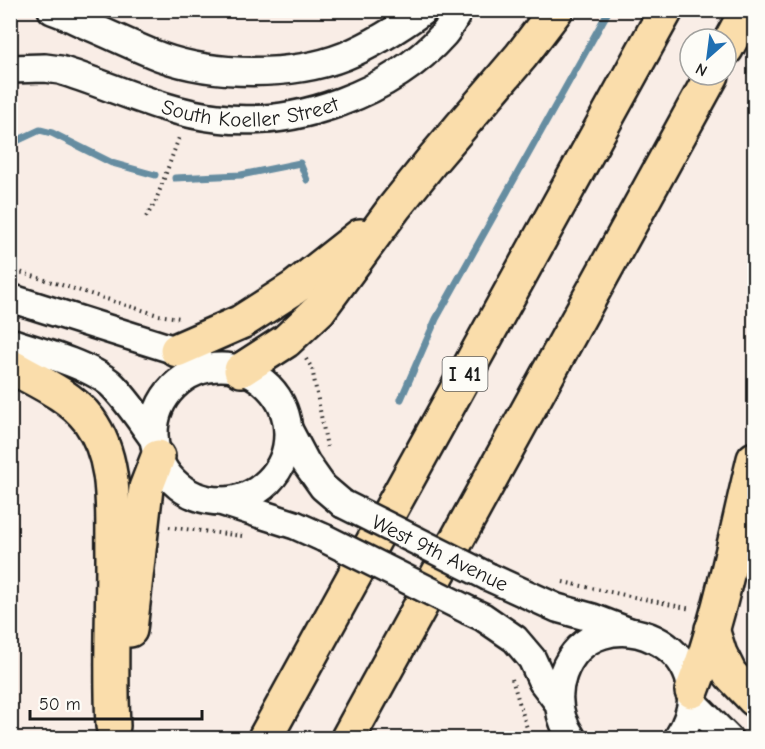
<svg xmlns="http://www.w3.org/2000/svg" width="765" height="749" font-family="'Comic Neue',sans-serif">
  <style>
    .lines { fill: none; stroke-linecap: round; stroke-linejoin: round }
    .stream { stroke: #668da1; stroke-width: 7 }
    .secondary-casing { stroke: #1c1c1c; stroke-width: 32 }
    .highway-casing { stroke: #1c1c1c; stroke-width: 38 }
    .path { stroke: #1c1c1c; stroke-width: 4; stroke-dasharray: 1.5 4.5; stroke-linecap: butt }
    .secondary { stroke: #fdfcf7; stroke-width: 27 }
    .highway { stroke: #faddab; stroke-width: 33 }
    .secondary-bridge-casing { stroke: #1c1c1c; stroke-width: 32; stroke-linecap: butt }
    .secondary-bridge { stroke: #fdfcf7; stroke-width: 27 }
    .labels { text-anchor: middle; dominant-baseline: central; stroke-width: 5; stroke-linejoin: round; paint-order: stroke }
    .shield { fill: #fdfcf7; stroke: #605f5e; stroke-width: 1.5 }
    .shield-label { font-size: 20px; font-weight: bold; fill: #1c1c1c }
    .street-label { font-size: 21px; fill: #1c1c1c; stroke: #fdfcf7 }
  </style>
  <rect width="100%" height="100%" fill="#f9ede6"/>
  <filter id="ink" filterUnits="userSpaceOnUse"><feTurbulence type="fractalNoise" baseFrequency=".0167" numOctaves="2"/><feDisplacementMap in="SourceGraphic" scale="12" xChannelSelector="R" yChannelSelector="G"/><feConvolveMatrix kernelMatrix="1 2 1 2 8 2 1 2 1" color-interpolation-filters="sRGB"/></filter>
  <g filter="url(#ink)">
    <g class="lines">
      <g class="stream">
        <polyline points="10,144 40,130 52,133 112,163 155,175"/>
        <polyline points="175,178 241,175 300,163 307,180"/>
        <polyline points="401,399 436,319 609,10"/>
      </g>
      <defs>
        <g id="secondary">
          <path d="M 52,10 C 65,14 77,21 89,26 C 113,36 137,48 161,57 C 214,76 292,77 345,56 C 374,44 399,28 424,10"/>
          <path id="s1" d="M 10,69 L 45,68 L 60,70 C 112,86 163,112 217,118 C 296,128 392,93 444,34 C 450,27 454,18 459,10"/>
          <polyline points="10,298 197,357"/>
          <path d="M 10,342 C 38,351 89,365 110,383 C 127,399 140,420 154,439"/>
          <circle cx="221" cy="434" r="67"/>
          <polyline points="288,429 306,463 323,487 343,504"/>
          <polyline points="220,501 295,525 324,538"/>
          <polyline points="489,577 557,608 593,618 627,631"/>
          <polyline points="470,611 483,617 515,639 532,659 542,681 558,702"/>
          <polyline points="692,702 728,738"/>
          <path d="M 572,738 C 559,719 555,696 563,674 C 595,587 736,647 678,738"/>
        </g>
        <g id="highway">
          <polyline points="726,49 747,10"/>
          <polyline points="177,350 241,322 294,288 360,236"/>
          <path d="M 10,366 C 37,381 70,395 89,420 C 118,460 112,510 113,557 C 113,613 110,669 113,726"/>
          <polyline points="241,370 286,341 319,310 394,208 434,158 521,56 556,10"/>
          <polyline points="712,629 720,654 730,674 754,699"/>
          <polyline points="130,630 146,488 158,457"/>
          <path d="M 692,691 C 721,616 735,537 754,459"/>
          <polyline points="265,738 666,10"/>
          <polyline points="348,738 712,75"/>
        </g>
      </defs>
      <use href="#secondary" class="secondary-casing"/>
      <use href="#highway" class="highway-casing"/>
      <g class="path">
        <polyline points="146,217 155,203 180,135"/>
        <polyline points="10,269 158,315 180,318"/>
        <polyline points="306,359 312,368 327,447"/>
        <polyline points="169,527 242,536"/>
        <polyline points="563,582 691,609"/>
        <polyline points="512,679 530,738"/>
      </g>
      <use href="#secondary" class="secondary"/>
      <use href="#highway" class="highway"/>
      <defs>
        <g id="secondary-bridge">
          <polyline points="343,504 489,577"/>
          <polyline points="324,538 470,611"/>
        </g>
      </defs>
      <use href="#secondary-bridge" class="secondary-bridge-casing"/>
      <use href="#secondary-bridge" class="secondary-bridge"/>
    </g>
  </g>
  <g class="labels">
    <rect class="shield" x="442.5" y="357" width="45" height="34" rx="4.5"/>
    <g class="shield-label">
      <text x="465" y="374">I 41</text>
    </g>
    <g class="street-label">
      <text stroke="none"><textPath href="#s1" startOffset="248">South Koeller Street</textPath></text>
      <text transform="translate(440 553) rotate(26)">West 9th Avenue</text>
    </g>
  </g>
  <rect width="765" height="749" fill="none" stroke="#fdfcf7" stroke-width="36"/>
  <rect x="18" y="18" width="729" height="713" fill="none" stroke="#1c1c1c" stroke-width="2" filter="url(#ink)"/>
  <g transform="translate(708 57) rotate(208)"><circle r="28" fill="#fdfcf7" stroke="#a3a29f" stroke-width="1.5"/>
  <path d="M0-4.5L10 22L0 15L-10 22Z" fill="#1f6fb2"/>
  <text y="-9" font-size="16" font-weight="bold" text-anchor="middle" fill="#1c1c1c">N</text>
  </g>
  <path d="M30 710v9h172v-9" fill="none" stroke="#1c1c1c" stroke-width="3"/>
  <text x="39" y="710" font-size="18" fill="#1c1c1c" stroke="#fdfcf7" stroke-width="4.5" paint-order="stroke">50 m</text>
</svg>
